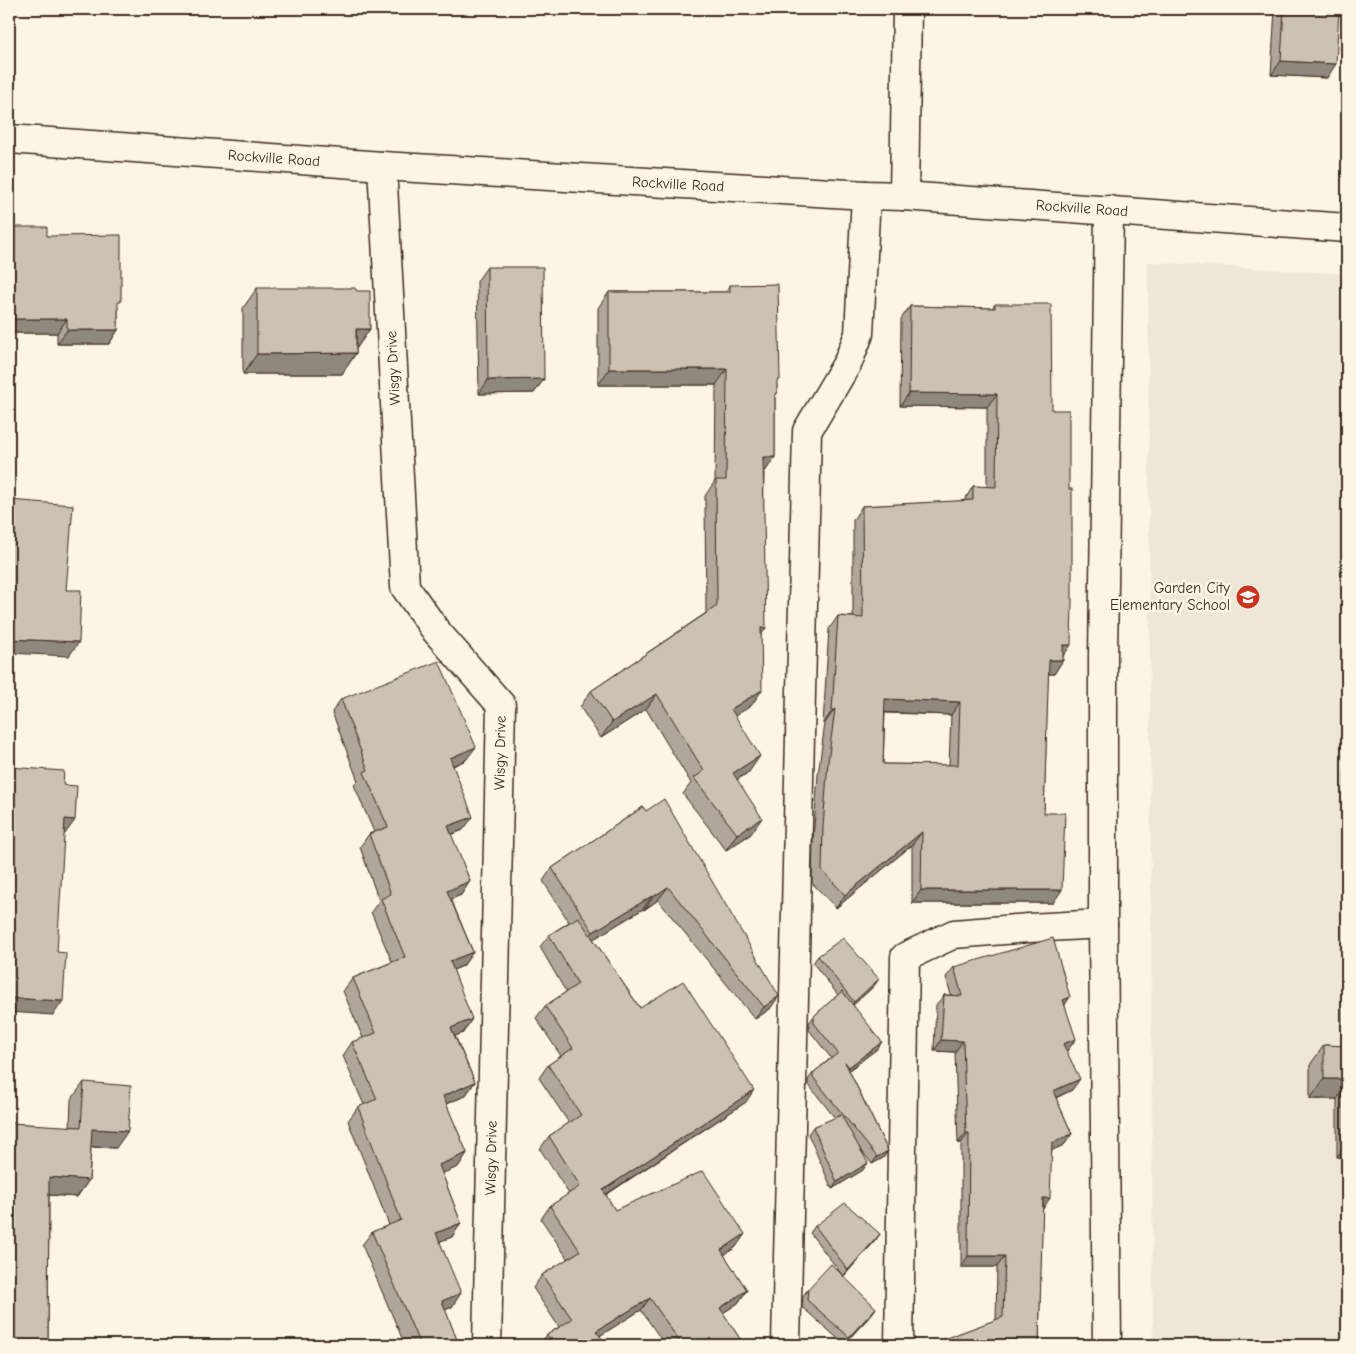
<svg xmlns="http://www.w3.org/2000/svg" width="1356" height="1354" font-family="'Comic Neue',sans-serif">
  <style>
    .built { fill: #eee6d6 }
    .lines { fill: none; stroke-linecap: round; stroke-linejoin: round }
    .minor-casing { stroke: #3b2a1e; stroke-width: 31 }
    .major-casing { stroke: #3b2a1e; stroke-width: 31 }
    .minor { stroke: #fcf5e5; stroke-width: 28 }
    .major { stroke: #fcf5e5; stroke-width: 28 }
    .wall { fill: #afa79a; stroke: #3b2a1e; fill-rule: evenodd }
    .shaded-wall { fill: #8f887d; stroke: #3b2a1e }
    .building { fill: #ccc2b3; stroke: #3b2a1e; fill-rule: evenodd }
    .labels { text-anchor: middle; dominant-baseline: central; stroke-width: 5; stroke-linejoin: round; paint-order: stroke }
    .street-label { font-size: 15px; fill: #3b2a1e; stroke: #fcf5e5 }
    .poi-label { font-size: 15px; fill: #3b2a1e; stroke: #fcf5e5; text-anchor: end }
  </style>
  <rect width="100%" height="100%" fill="#fcf5e5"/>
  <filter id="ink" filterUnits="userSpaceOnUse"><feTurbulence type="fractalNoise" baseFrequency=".02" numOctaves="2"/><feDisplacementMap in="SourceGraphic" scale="10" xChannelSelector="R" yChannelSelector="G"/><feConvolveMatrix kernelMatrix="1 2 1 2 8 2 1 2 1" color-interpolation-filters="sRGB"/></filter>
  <g filter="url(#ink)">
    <polygon class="built" points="1148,262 1347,274 1347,1345 1153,1345"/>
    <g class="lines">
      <defs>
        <g id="minor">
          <polyline points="382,166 405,587 436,631 501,705 487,1345"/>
          <polyline points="904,196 907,9"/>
          <polyline points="786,1345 807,431 848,362 859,334 866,195"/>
          <polyline points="899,1345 905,957 954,934 1029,928 1103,924"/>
          <polyline points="1107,1345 1103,924 1103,658 1109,210"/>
        </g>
        <polyline id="major" points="9,139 382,166 866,195 904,196 1347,228"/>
      </defs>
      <use href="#minor" class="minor-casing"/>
      <use href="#major" class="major-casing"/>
      <use href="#minor" class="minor"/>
      <use href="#major" class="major"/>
    </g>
    <g class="wall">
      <polygon points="1275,9 1339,9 1327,78 1271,75"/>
      <polygon points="47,236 118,307 118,330 109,344 57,344 57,333 9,333"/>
      <polygon points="487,267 544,379 534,393 479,394 477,281"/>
      <polygon points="730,285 777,385 777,394 775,396 775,457 764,473 761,635 751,706 735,715 749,772 737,780 751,834 726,850 683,794 691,783 646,709 601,738 580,707 591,691 706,613 705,496 715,481 716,385 598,385 598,308 609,292 725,292"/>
      <polygon points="257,288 370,329 356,349 356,353 342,374 243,374 243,308"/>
      <path d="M 995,304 L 1052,410 L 1063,656 L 1063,660 L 1054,674 L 1048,674 L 1044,813 L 1053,903 L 912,903 L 912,845 L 836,908 L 812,883 L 813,840 L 818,775 L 825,723 L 823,724 L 829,629 L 838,616 L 853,617 L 853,520 L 862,506 L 964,501 L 973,486 L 987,487 L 987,407 L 900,406 L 901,319 L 910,306 L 992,308 ZM 885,713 L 951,715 L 949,765 L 883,764 Z"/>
      <polygon points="341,699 466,760 453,766 463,830 451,835 470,881 461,895 451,899 473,952 463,966 453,970 463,1033 455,1036 475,1082 465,1096 446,1104 467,1153 458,1167 442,1173 461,1223 452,1237 440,1241 452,1307 445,1310 459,1345 405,1345 362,1245 372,1232 389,1225 348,1121 358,1107 364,1105 343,1056 352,1042 363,1038 343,991 353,978 392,962 371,912 379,901 360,847 369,834 374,832 354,785 358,781 332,712"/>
      <polygon points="1347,769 1347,1157 1337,1157 1337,1099 1310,1099 1310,1065 1324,1045 1343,1046 1345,772"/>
      <polygon points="643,807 770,1009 755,1019 658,900 644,910 643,909 593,939 640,1008 746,1102 606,1195 615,1210 736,1247 724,1255 747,1290 738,1303 723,1313 744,1345 665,1345 641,1310 599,1336 607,1345 539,1345 547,1335 559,1327 533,1288 542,1275 568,1259 541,1219 550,1206 569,1194 540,1149 549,1136 569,1123 539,1078 548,1065 561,1056 536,1018 545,1006 566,992 540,947 549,935 569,922 543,881 552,868"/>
      <polygon points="818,956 874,986 853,1005 877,1049 849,1070 888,1151 883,1158 872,1164 861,1150 863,1170 832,1189 808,1134 813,1127 835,1118 808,1084 808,1080 813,1073 831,1058 809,1030 809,1023 814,1016 838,995 813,963"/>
      <polygon points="954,967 1065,1006 1068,1050 1066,1050 1072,1090 1056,1098 1072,1134 1064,1145 1052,1150 1042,1209 1039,1345 939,1345 944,1339 996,1320 997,1267 961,1267 961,1143 958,1143 955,1052 934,1051 936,1005 944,995 951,995 946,977"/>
      <polygon points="84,1082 116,1148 91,1147 89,1180 77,1197 49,1195 48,1341 9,1345 9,1123 70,1127 71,1100"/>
      <polygon points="815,1226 880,1234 875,1241 843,1277 876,1308 871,1315 844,1344 802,1307 803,1296 808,1289 843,1276 810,1233"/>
    </g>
    <g class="shaded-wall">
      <polygon points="1281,61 1336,64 1327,78 1271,75"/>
      <polygon points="9,319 67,319 57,333 9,333"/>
      <polygon points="356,329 370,329 356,349"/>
      <polygon points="67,330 118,330 109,344 57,344"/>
      <polygon points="356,353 342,374 243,374 257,354"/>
      <polygon points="609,369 727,369 716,385 598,385"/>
      <polygon points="544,379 534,393 479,394 488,380"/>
      <polygon points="909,393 997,394 987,407 900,406"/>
      <polygon points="763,457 775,457 764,473 752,473"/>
      <polygon points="761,628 766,628 755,644"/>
      <polygon points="9,639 79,642 69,656 9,653"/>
      <polygon points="1063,645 1071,645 1061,659"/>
      <polygon points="1049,660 1063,660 1054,674 1039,673"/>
      <polygon points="762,690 751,706 720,725 731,709"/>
      <polygon points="657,694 646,709 601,738 612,722"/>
      <polygon points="885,699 960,702 951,715 876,712"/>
      <polygon points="835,709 825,723 823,724 832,711"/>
      <polygon points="476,747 466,760 440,771 450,758"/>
      <polygon points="760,756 749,772 721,789 733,773"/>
      <polygon points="473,817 463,830 438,839 448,826"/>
      <polygon points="762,818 751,834 726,850 737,834"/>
      <polygon points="65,819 75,820 65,834 55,833"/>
      <polygon points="922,832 912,845 836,908 845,895"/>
      <polygon points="470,881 461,895 438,905 447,891"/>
      <polygon points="668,887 658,900 644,910 653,897"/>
      <polygon points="921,890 1062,890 1053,903 912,903"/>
      <polygon points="652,896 643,909 584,945 593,932"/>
      <polygon points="473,952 463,966 440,975 450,961"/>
      <polygon points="879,979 874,986 849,1009 854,1002"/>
      <polygon points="779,996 770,1009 755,1019 764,1007"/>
      <polygon points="1070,997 1063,1008 1063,1000"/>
      <polygon points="9,998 63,1001 53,1015 9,1012"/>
      <polygon points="472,1019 463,1033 442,1041 451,1028"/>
      <polygon points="1076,1039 1068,1050 1056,1055 1063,1044"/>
      <polygon points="941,1040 963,1041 955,1052 934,1051"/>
      <polygon points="882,1042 877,1049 844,1074 849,1067"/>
      <polygon points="1080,1079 1072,1090 1046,1102 1053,1091"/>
      <polygon points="1324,1079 1347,1079 1347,1085 1337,1099 1310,1099"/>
      <polygon points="475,1082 465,1096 433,1109 443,1096"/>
      <polygon points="754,1090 746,1102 594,1202 603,1190"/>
      <polygon points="92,1129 128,1131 116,1148 80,1146"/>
      <polygon points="966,1133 969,1133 961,1143 958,1143"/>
      <polygon points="1072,1134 1064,1145 1044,1154 1052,1143"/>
      <polygon points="1347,1142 1347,1157 1337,1157"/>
      <polygon points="888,1151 883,1158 872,1164 877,1157"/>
      <polygon points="467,1153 458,1167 429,1179 439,1165"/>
      <polygon points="868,1163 863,1170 832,1189 837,1182"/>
      <polygon points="49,1177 89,1180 77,1197 37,1194"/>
      <polygon points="1043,1198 1050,1198 1043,1209"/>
      <polygon points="461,1223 452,1237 427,1246 436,1233"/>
      <polygon points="745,1234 736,1247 712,1263 721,1250"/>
      <polygon points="880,1234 875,1241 843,1277 848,1270"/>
      <polygon points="968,1256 1005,1256 997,1267 961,1267"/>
      <polygon points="747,1290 738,1303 711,1321 720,1308"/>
      <polygon points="461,1293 452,1307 432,1315 442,1301"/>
      <polygon points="650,1298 641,1310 587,1344 596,1331"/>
      <polygon points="876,1308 871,1315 844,1344 849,1337"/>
    </g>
    <g class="building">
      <polygon points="1284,9 1339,9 1336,64 1281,61"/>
      <polygon points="9,227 47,227 47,236 121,235 121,302 118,302 118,330 67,330 67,319 9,319"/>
      <polygon points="487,267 543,267 544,379 488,380"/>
      <polygon points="778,284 780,380 777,380 777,394 775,394 775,457 763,457 766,628 761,628 762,690 731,709 760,756 733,773 762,818 737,834 694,778 704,771 657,694 612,722 591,691 717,606 716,480 726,480 727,369 609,369 609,292 730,292 730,285"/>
      <polygon points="257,288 355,288 357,291 370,291 370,329 356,329 356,353 257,354"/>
      <path d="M 995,304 L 1051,304 L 1052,410 L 1069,410 L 1069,489 L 1072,489 L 1072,602 L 1071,645 L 1063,645 L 1063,660 L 1049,660 L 1044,813 L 1065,813 L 1062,890 L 921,890 L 922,832 L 845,895 L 822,870 L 823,827 L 828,762 L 835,709 L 832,711 L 838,616 L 863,618 L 862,506 L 973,500 L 973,486 L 996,487 L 997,394 L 909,393 L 910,306 L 995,308 ZM 885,699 L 960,702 L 958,765 L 883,764 Z"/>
      <polygon points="9,500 73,505 66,590 81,590 79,642 9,639"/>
      <polygon points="439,661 476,747 450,758 473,817 448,826 470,881 447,891 473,952 450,961 472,1019 451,1028 475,1082 443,1096 467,1153 439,1165 461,1223 436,1233 461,1293 442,1301 459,1345 420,1345 372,1232 401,1220 358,1107 377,1099 352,1042 376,1033 353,978 405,957 381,899 391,894 369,834 388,827 364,772 368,770 341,699"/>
      <polygon points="9,767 64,771 63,785 77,786 75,820 65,819 57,952 66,953 63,1001 9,998"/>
      <polygon points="664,799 779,996 764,1007 668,887 653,897 652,896 593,932 552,868 643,807 646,811"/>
      <polygon points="578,917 640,1008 683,981 754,1090 603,1190 615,1210 703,1171 745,1234 721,1250 747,1290 720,1308 744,1345 682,1345 650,1298 596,1331 607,1345 554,1345 547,1335 572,1319 542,1275 580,1251 550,1206 580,1186 549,1136 581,1115 548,1065 573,1048 545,1006 578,984 549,935"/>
      <polygon points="843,938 879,979 854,1002 818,956"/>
      <polygon points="1053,938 1070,997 1063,1000 1076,1039 1063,1044 1080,1079 1053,1091 1072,1134 1052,1143 1050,1198 1043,1198 1039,1345 946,1345 944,1339 1003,1317 1005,1256 968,1256 969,1133 966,1133 963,1041 941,1040 944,995 962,996 954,967"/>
      <polygon points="842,991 882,1042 849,1067 845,1062 888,1151 877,1157 813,1077 813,1073 838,1053 814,1023 814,1016"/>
      <polygon points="1324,1045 1347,1046 1347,1079 1324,1079"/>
      <polygon points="84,1082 131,1086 128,1131 92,1129 89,1180 49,1177 48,1341 51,1341 51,1345 9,1345 9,1123 81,1127"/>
      <polygon points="841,1115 868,1163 837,1182 813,1127"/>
      <polygon points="845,1203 880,1234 848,1270 815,1226"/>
      <polygon points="831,1264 876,1308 849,1337 807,1300 808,1289"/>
    </g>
  </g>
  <defs>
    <symbol id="school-disc" viewBox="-11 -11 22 22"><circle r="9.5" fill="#c8321e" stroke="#fcf5e5"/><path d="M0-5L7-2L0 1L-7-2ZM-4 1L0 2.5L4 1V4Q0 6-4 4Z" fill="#fff"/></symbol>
  </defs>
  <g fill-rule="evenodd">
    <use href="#school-disc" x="1234" y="583" width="28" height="28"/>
  </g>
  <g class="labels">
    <g class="street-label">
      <text transform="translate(274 158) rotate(4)">Rockville Road</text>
      <text transform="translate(678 184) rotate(3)">Rockville Road</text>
      <text transform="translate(1082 208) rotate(4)">Rockville Road</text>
      <text transform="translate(393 368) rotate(-93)">Wisgy Drive</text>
      <text transform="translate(500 753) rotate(-89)">Wisgy Drive</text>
      <text transform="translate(491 1158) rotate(-89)">Wisgy Drive</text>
    </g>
    <g class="poi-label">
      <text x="1230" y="588">Garden City<tspan x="1230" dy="17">Elementary School</tspan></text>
    </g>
  </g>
  <rect width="1356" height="1354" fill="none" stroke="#fcf5e5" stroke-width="30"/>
  <rect x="15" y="15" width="1326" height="1324" fill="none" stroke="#3b2a1e" stroke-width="2" filter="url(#ink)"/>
</svg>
